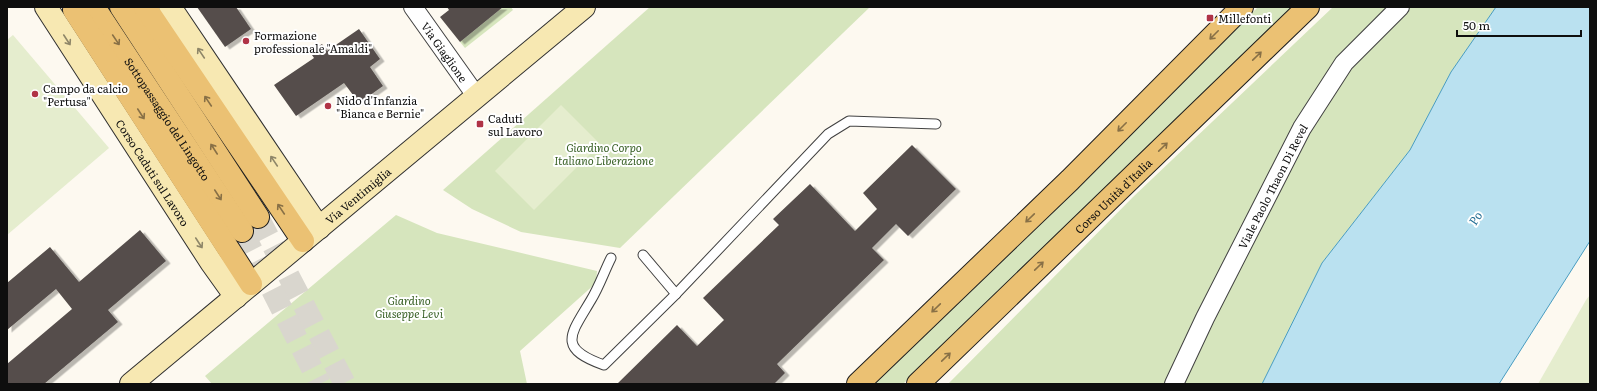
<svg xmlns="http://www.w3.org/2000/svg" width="1597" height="391" font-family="Literata,serif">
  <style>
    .green { fill: #d6e5bd }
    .pitch { fill: #e5edce }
    .water { fill: #bae1f0; stroke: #489cc0 }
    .building { fill: #554e4b; filter: url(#shadow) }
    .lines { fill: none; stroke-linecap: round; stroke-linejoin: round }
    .primary-tunnel { stroke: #d9d6ce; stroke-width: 22; stroke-dasharray: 22 11; stroke-linecap: butt }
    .lane-casing { stroke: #414141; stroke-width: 11 }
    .street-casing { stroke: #414141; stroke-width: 20 }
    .secondary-casing { stroke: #303030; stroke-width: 24 }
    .primary-casing { stroke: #1f1f1f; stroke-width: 24 }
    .lane { stroke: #fff; stroke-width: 9 }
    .street { stroke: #fff; stroke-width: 18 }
    .secondary { stroke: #f7e8b2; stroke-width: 22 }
    .primary { stroke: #ebc173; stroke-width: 22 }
    .oneway { stroke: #887046 }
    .oneway2 { stroke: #8e8668 }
    .poi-dot { fill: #b03346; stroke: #fff; stroke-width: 1.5 }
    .labels { text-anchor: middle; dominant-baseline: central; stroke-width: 4; stroke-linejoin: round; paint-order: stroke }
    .poi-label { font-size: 11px; fill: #0e0e0e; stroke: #fff; text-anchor: start }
    .street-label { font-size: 11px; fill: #0e0e0e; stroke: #fff }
    .park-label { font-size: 11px; font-style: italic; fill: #375f24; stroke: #fff }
    .water-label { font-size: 12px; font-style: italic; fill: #236e94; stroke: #fff }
  </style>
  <defs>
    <filter id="shadow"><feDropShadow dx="4.5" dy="2.5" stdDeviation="0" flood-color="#0004"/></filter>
  </defs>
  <rect width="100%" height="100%" fill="#fdf9f0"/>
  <g class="green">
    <polygon points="503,7 511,7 513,10 465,48 460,42"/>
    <polygon points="650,7 870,7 620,248 521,232 472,209 443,190"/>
    <polygon points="1258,7 1293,7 903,384 869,384"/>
    <polygon points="1333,7 1496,7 1451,72 1410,150 1322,263 1262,384 948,384 1133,197"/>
    <polygon points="396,215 437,233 597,271 596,283 520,351 527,384 212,384 205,376"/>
  </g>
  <g class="pitch">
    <polygon points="13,35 109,148 7,235 7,40"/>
    <polygon points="561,105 600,144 534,210 495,171"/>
    <polygon points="1590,295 1590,384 1538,384 1586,300"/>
  </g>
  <polygon class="water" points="1496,7 1590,7 1590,241 1499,384 1262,384 1322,263 1410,150 1451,72"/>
  <g class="building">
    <polygon points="197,7 236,7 251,29 225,47"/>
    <polygon points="447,7 503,7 460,42 440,17 449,10"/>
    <polygon points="359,29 380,59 370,67 383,86 359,103 344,83 296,116 274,85 314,58 310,52 322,44 327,51"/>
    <polygon points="912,145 956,189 908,236 896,224 872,248 884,260 777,364 785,373 774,384 617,384 677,325 697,346 724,320 703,298 779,225 773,219 810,184 855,231 877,209 863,193"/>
    <polygon points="140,230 166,261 108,310 118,322 44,384 7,384 7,364 72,309 56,289 7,330 7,283 50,247 79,282"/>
  </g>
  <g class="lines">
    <g class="primary-tunnel">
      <polyline points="258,217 345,384"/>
      <polyline points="242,231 320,384"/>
    </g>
    <defs>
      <g id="lane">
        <polyline points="643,255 676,294"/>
        <path d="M 611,258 C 604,272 599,287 591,300 C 571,334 556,348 604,365 L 676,294 L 828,134 L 849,121 L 936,124"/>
      </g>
      <g id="street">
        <path id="s1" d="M 413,7 L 477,97"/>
        <path id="s2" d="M 1174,384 L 1205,318 L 1302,128 L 1344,63 L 1400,7"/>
      </g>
      <g id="secondary">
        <path id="s3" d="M 46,7 L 211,262 L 236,297"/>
        <polyline points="170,7 319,228"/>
        <path id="s4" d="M 131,384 L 584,7"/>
      </g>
      <g id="primary">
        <path id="s5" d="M 94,7 L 242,231"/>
        <polyline points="121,7 258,217"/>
        <polyline points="145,7 303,241"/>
        <polyline points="74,10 251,284"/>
        <polyline points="858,384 1070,180 1242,7"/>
        <path id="s6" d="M 918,384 L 1308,7"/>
      </g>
    </defs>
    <use href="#lane" class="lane-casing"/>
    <use href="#street" class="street-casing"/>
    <use href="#secondary" class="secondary-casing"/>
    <use href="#primary" class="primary-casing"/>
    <use href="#lane" class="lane"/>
    <use href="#street" class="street"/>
    <use href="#secondary" class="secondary"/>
    <use href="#primary" class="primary"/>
  </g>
  <defs><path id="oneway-shaft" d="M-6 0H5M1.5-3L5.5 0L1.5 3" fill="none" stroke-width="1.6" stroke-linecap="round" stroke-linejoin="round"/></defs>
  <g class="oneway">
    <use href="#oneway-shaft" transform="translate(1214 35) rotate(135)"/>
    <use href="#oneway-shaft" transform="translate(116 40) rotate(56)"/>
    <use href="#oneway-shaft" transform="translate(1257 56) rotate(-44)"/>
    <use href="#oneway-shaft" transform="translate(208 101) rotate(-124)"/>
    <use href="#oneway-shaft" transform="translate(141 114) rotate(57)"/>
    <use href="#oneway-shaft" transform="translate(1122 127) rotate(135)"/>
    <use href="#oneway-shaft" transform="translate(1163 147) rotate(-44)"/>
    <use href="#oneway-shaft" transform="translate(214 149) rotate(-123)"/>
    <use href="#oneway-shaft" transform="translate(218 195) rotate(57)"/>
    <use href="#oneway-shaft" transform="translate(281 209) rotate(-124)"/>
    <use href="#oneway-shaft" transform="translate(1030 218) rotate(136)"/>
    <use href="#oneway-shaft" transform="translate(1039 266) rotate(-44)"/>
    <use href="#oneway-shaft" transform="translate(936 308) rotate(136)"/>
    <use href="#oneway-shaft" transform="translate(946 357) rotate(-44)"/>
  </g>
  <g class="oneway2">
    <use href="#oneway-shaft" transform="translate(67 40) rotate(57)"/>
    <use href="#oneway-shaft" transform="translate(201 53) rotate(-124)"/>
    <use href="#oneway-shaft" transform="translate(274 161) rotate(-124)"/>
    <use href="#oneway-shaft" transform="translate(199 243) rotate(57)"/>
  </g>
  <g class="poi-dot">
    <rect x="1206" y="14" width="8" height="8" rx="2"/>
    <circle cx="246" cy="41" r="4"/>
    <circle cx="35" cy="94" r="4"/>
    <circle cx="328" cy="106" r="4"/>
    <rect x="476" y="120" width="8" height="8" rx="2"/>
  </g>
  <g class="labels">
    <g class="poi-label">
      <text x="1218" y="18">Millefonti</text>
      <text x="254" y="35">Formazione<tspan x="254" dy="13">professionale "Amaldi"</tspan></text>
      <text x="43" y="88">Campo da calcio<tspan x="43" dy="13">"Pertusa"</tspan></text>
      <text x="336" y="100">Nido d'Infanzia<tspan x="336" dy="13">"Bianca e Bernie"</tspan></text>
      <text x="488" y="118">Caduti<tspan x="488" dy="13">sul Lavoro</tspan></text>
    </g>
    <g class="street-label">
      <text stroke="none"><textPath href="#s1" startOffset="55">Via Giaglione</textPath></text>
      <text stroke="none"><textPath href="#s5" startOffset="134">Sottopassaggio del Lingotto</textPath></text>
      <text stroke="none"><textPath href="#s3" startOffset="197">Corso Caduti sul Lavoro</textPath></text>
      <text stroke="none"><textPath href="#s2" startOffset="221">Viale Paolo Thaon Di Revel</textPath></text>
      <text stroke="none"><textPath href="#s6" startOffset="271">Corso Unità d'Italia</textPath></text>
      <text stroke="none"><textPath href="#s4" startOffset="295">Via Ventimiglia</textPath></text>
    </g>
    <g class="park-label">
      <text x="604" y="147">Giardino Corpo<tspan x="604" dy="13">Italiano Liberazione</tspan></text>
      <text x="409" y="300">Giardino<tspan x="409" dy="13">Giuseppe Levi</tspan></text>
    </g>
    <g class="water-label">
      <text transform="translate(1475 218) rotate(-59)">Po</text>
    </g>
  </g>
  <rect width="1597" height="391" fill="none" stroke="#0e0e0e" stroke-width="16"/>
  <path d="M1457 30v6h124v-6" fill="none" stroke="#0e0e0e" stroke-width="2"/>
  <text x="1463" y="30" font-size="12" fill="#0e0e0e" stroke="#ffffff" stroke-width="3" paint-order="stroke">50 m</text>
</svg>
